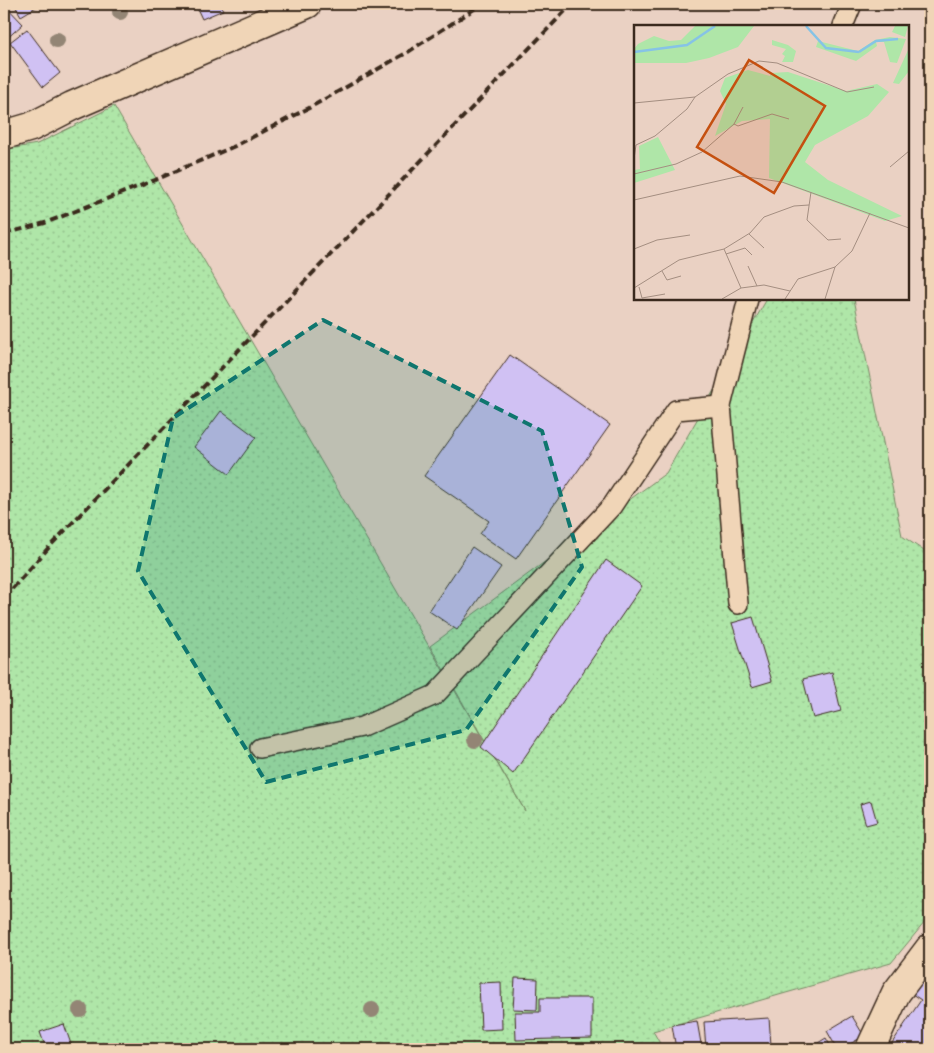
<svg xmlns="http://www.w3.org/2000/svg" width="934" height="1053" font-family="Dekko,sans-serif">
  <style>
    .garden { fill: url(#garden-dots); stroke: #758863 }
    .building { fill: #d0c1f3; stroke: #3b2a1e }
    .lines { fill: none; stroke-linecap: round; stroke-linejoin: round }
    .lane-casing { stroke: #3b2a1e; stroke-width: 22 }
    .street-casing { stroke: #3b2a1e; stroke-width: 31 }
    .lane { stroke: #f0d5b7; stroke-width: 19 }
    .street { stroke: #f0d5b7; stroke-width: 28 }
    .rail { stroke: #3b2a1e; stroke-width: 4; stroke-dasharray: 8 4; stroke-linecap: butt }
    .tree { fill: #938574 }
    .marked { fill: #0f766e; fill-opacity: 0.2; stroke: #0f766e; stroke-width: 4; stroke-dasharray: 10 6; stroke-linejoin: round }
    .inset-river { fill: none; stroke: #86c3e6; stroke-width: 2.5 }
    .inset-road { fill: none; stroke: #a48e81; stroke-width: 1 }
    .view { fill: #c55010; fill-opacity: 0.15; stroke: #c55010; stroke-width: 2.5 }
    .inset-edge { fill: none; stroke: #3b2a1e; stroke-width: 2.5 }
  </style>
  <defs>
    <pattern id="garden-dots" width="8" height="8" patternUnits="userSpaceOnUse" patternTransform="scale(1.25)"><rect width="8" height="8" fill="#afe6a8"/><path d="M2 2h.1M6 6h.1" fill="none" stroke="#97c590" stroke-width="1.8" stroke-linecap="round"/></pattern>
  </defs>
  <rect width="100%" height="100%" fill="#ead1c3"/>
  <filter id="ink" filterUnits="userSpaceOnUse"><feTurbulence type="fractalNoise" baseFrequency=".02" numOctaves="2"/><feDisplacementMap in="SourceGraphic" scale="10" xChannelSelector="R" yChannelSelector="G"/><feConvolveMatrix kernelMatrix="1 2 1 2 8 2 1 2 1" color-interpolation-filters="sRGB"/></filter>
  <g filter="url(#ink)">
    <polygon class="garden" points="114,106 525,811 430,646 666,473 767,299 854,299 902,536 930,555 930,916 891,963 653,1031 663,1049 4,1049 4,150 37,144"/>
    <g class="building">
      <polygon points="4,4 23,24 4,41"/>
      <polygon points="14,4 41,4 21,16"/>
      <polygon points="195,4 220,4 223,10 202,19"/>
      <polygon points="27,29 60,73 43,87 10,42"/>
      <polygon points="510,355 610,425 516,559 480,534 489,521 424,476"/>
      <polygon points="221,411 256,437 229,474 194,447"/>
      <polygon points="472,547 501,567 457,630 429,611"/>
      <polygon points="606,560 642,586 513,774 481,747"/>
      <polygon points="753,617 772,681 752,687 732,623"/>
      <polygon points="832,672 841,711 813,718 803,679"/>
      <polygon points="871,801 877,822 866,825 860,804"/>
      <polygon points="930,967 930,1049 888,1049 921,1000 912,994"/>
      <polygon points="515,978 538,979 537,1010 513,1009"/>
      <polygon points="501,982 502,1029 481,1030 479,983"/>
      <polygon points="540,998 592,998 592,1038 516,1040 515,1012 540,1012"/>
      <polygon points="852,1016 864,1036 841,1049 837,1049 827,1031"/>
      <polygon points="769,1018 771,1045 706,1049 704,1022"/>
      <polygon points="697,1021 702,1049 676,1049 672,1025"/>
      <polygon points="64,1024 72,1047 65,1049 46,1049 40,1032"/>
      <polygon points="826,1038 832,1049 810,1049 810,1048"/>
    </g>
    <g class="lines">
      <defs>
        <g id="lane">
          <polyline points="843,26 852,4"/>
          <polyline points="738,604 721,406 748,299"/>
          <polyline points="260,748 362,727 435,695 612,506 676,410 721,406"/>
        </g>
        <g id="street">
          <polyline points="4,135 31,127 72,106 307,4"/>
          <polyline points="870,1049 896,993 930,948"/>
        </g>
      </defs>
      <use href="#lane" class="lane-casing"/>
      <use href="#street" class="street-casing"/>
      <use href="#lane" class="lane"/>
      <use href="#street" class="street"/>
      <g class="rail">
        <polyline points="4,234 45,223 155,180 235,146 309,108 408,52 482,4"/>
        <polyline points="4,598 51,545 572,4"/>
      </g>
    </g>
    <g class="tree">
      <circle cx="120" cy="12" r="8"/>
      <circle cx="57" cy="40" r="8"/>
      <circle cx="475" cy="740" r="8"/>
      <circle cx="80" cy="1010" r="8"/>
      <circle cx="372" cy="1010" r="8"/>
    </g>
  </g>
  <path class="marked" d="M 323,320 L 542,431 L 582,567 L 466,730 L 266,782 L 138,571 L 173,418 Z"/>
  <g transform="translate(634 25)">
    <rect width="275" height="275" fill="#ead1c3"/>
    <path d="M 61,1 L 120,1 L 104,22 L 75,33 L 52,38 L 0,38 L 0,24 L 4,19 L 20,11 L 35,16 L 47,15 ZM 261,1 L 274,1 L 271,12 L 258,7 ZM 256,12 L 272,14 L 263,38 L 256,37 L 250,17 L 242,17 L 243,21 L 222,36 L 182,22 L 184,16 L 224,26 L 241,15 ZM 138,15 L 154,20 L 162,26 L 159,37 L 148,37 L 151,31 L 148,29 L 152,24 L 138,20 Z" fill="#afe6a8"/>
    <path d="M 275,23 L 275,46 L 265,59 L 259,58 ZM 114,45 L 136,51 L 137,48 L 154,47 L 212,66 L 243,59 L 255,67 L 234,91 L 181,120 L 171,137 L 194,155 L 268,191 L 251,196 L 135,153 L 136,94 L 108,96 L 81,111 L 92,79 L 86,66 L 91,53 ZM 24,112 L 41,145 L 0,158 L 0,145 L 6,144 L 5,121 Z" fill="#afe6a8"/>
    <path class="inset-river" d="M 172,1 L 192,23 L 225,27M 0,27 L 53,20 L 81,1M 225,27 L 242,16 L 264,14"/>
    <path class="inset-road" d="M 0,78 L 61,72M 100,99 L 104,101 L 138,89 L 155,94M 0,134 L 2,120 L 21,111 L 53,84 L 61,72 L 94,49 L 125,36 L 143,38 L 213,67 L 240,62M 256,142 L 275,126M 0,149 L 42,139 L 68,127 L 100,99 L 109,82M 177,167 L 173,195 L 194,215 L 207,214M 0,175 L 106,151 L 148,157 L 275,203M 115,209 L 130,223M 0,224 L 23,215 L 56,210M 90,224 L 107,263 L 130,260 L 156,266M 92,229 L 111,223 L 118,230M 114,241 L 123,261M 28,246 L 33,255 L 47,251M 5,262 L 8,273 L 31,269M 0,263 L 45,235 L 90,224 L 116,208 L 130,192 L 160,181 L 175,180M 88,274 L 107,263M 151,274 L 164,254 L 201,242 L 218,226 L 236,188M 191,274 L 201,242"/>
    <path class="view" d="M 115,35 L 191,81 L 140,168 L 63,122 Z"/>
    <rect width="275" height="275" class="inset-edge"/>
  </g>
  <rect width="934" height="1053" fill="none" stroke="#f0d5b7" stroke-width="20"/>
  <rect x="10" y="10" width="914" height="1033" fill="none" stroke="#3b2a1e" stroke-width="2" filter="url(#ink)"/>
</svg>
